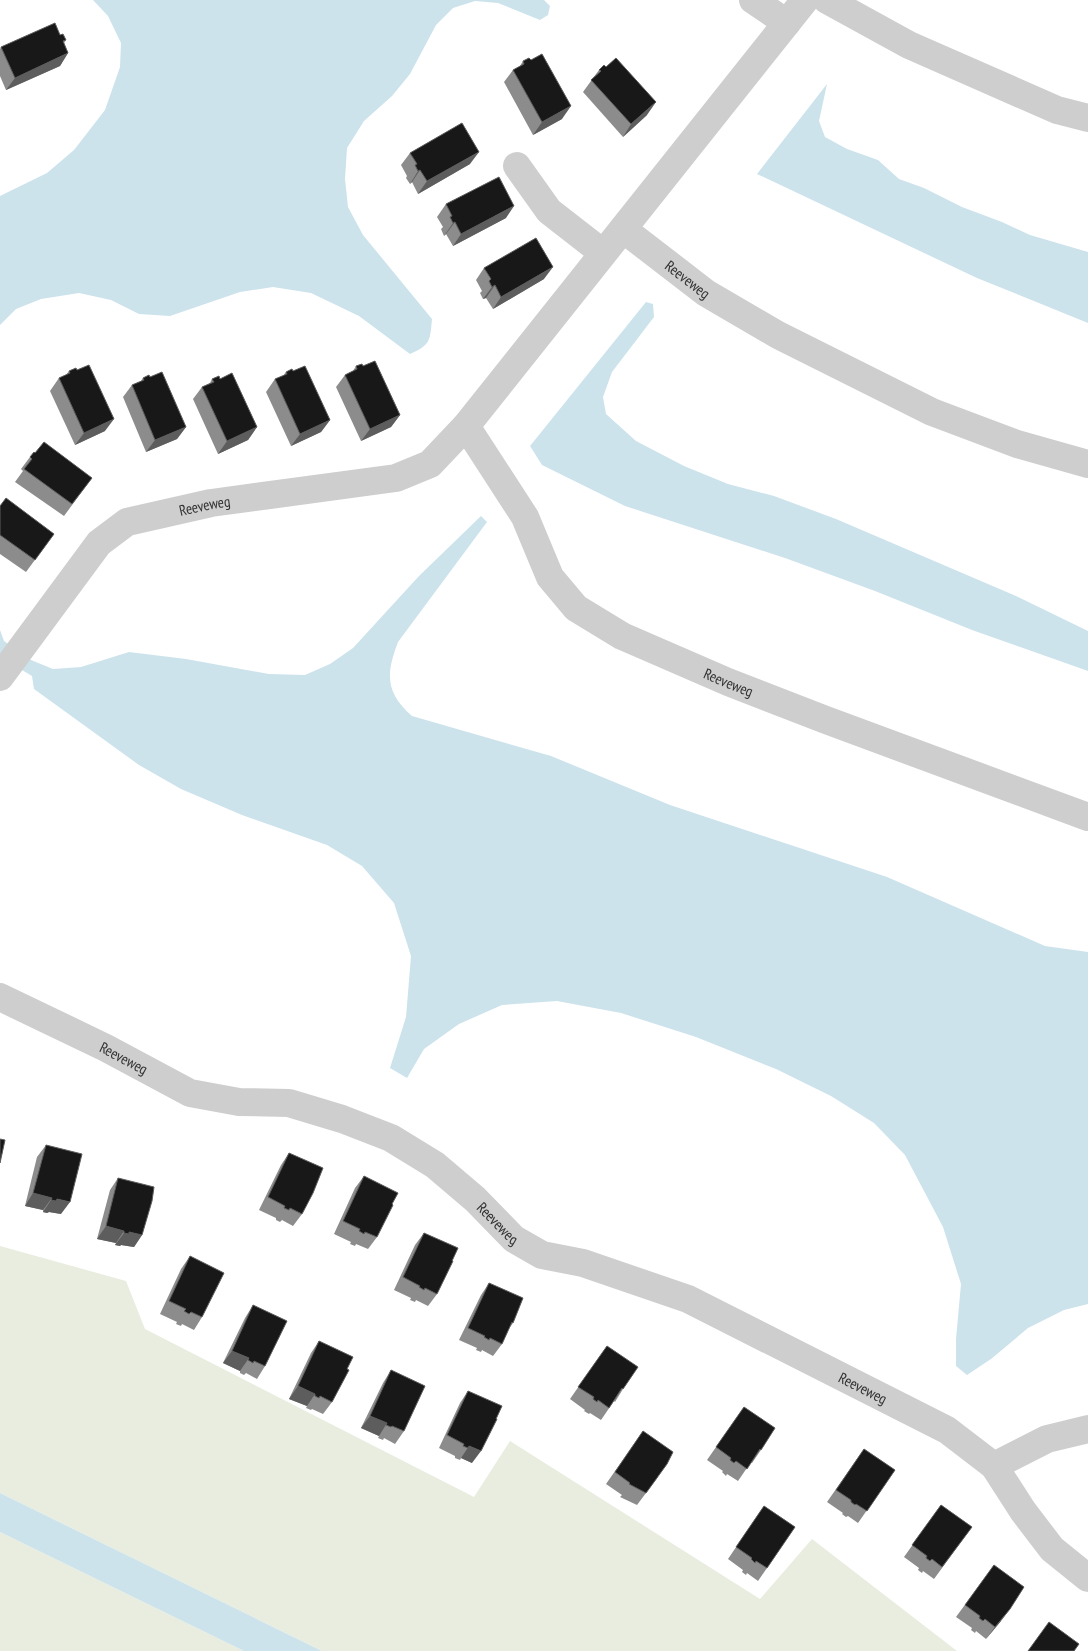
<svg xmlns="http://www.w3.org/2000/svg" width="1088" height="1651" font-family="'PT Sans Narrow',sans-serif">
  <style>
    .green { fill: #e8eddf }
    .water { fill: #cce3ec }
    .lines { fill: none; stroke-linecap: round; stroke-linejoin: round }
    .minor { stroke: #cecece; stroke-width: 28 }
    .wall { fill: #8c8c8c }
    .shaded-wall { fill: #5d5d5d }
    .building { fill: #181818; stroke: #5d5d5d }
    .labels { text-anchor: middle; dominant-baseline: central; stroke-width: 5; stroke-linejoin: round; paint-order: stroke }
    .street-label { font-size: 15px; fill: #313131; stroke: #fff }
  </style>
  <rect width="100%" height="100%" fill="#fff"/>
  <g class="green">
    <polygon points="0,1246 126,1281 145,1329 474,1497 510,1441 760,1599 812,1539 957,1651 322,1651 0,1493"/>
    <polygon points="0,1532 244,1651 0,1651"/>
  </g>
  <g class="water">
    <path d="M 93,0 L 544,0 L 550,6 L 548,15 L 540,20 L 498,3 L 475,1 L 453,8 L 436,25 L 410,74 L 392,96 L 364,121 L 347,148 L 345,179 L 348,207 L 363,235 L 432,319 C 430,340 431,345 410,354 L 359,316 L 311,293 L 273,287 L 240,292 L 170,316 L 139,314 L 111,300 L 79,293 L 41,299 L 16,309 L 0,325 L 0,196 L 47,173 L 74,150 L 105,110 L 120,67 L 121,43 L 108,16 Z"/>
    <polygon points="827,84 819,121 825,137 847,149 878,160 899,179 924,188 962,207 1002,222 1030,235 1088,252 1088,323 977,278 757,174"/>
    <polygon points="646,302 653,304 654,317 612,372 603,397 606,414 636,441 684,466 728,484 774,496 836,519 1016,596 1088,631 1088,671 972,630 875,591 785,558 625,506 542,465 530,446"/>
    <path d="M 481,516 L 487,522 L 398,642 C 386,674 385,692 412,716 L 551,756 L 670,805 L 887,877 L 1045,946 L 1088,952 L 1088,1304 L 1064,1310 L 1028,1328 L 991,1359 L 967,1375 L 956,1366 L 956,1339 L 961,1284 L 943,1227 L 905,1155 L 874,1123 L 831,1096 L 776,1069 L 696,1037 L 621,1013 L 557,1001 L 502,1005 L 459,1024 L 424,1049 L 407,1078 L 390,1068 L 406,1017 L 411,956 L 394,903 L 362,866 L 327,845 L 242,815 L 181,789 L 139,765 L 34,689 L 32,676 L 0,657 L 0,630 L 4,641 L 31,660 L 53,669 L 81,667 L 129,652 L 186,659 L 269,674 L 305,675 L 330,664 L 353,648 L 419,576 Z"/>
    <polygon points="0,1493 322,1651 244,1651 0,1532"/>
  </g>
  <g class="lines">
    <g class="minor">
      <polyline points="753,0 787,23"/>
      <polyline points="827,0 909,45 1057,110 1088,118"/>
      <polyline points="517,166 549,211 603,253"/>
      <path id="s1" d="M 623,229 L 706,293 L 778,335 L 932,412 L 1017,444 L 1088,464"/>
      <path id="s2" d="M 466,426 L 525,517 L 550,577 L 576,608 L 622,636 L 728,682 L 826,720 L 1088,817"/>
      <path id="s3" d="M 0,677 L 99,543 L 127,522 L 211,503 L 396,478 L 430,464 L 466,426 L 805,0"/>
      <path id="s4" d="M 0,997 L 106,1048 L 190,1093 L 239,1102 L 289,1103 L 342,1119 L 391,1138 L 435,1165 L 475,1199 L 514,1239 L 542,1255 L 583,1263 L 688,1299 L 947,1430 L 994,1466 L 1023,1511 L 1052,1549 L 1088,1578"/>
      <polyline points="994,1466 1047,1439 1088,1429"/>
    </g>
  </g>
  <g class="wall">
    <polygon points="66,40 64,43 68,53 60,66 6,90 0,76 0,49 1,47"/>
    <polygon points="523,61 562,119 533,135 504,82 513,70 520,66"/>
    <polygon points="599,70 647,115 623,137 583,92"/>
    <polygon points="410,153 470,164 418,194 412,182 410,184 406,178 407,176 401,165"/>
    <polygon points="446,204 506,218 453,246 446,234 444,236 441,229 443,227 437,217"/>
    <polygon points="484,268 544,279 493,309 486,298 483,299 480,293 482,291 476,280"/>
    <polygon points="356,366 363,366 400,415 391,427 361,441 336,387 345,375 353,371"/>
    <polygon points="69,371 105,431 75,445 50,391 59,378 66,375"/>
    <polygon points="293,371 330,420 321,432 291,446 266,392 275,379 283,376 286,372"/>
    <polygon points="150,377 186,427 177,439 146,452 123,397 132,385 141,381 143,378"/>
    <polygon points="212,379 220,379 257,427 248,440 218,454 193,399 202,387 210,383"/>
    <polygon points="35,453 92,478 64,516 15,482 23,471 21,469 30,457"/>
    <polygon points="0,506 54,534 26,572 0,554"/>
    <polygon points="46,1145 61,1214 49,1212 47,1213 43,1212 43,1210 25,1206 37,1157"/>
    <polygon points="289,1153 302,1214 293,1226 282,1220 280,1222 276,1220 276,1218 259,1210 281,1165"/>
    <polygon points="364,1176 377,1237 368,1249 356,1244 355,1246 350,1244 351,1242 334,1234 355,1188"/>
    <polygon points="118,1178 142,1235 134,1247 121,1245 120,1246 115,1245 116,1243 97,1239 110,1190"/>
    <polygon points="424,1233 437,1294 428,1306 416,1300 415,1302 410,1300 411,1298 394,1290 415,1245"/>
    <polygon points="190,1256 202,1317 194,1330 182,1324 181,1326 176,1324 177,1322 160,1314 181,1269"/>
    <polygon points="489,1283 513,1323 508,1330 502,1344 493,1356 482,1350 481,1352 476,1350 477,1348 459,1340 481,1295"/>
    <polygon points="253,1305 265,1366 257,1379 246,1373 244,1375 240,1373 240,1371 223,1363 245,1318"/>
    <polygon points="319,1341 332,1402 323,1414 312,1409 311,1410 306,1408 307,1406 289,1399 311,1353"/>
    <polygon points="607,1346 623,1389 615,1402 614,1401 601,1420 590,1413 589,1414 584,1411 585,1410 570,1399"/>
    <polygon points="391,1370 404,1431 395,1444 384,1438 383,1440 378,1438 379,1436 361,1428 383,1383"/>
    <polygon points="468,1391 472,1463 461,1458 460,1460 455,1458 455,1456 439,1448 460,1403"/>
    <polygon points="744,1407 761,1450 752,1463 751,1462 738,1481 727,1474 726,1476 722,1472 723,1471 707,1460"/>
    <polygon points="643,1431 658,1477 637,1505 620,1497 622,1495 606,1484"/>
    <polygon points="864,1449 895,1470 858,1523 848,1516 846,1517 842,1514 843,1513 827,1502"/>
    <polygon points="941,1505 972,1527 934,1579 923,1571 922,1573 918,1570 919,1568 904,1557"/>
    <polygon points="764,1506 795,1527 758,1581 747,1573 746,1575 742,1572 743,1570 728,1559"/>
    <polygon points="994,1565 1001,1621 986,1639 976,1631 975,1633 971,1630 972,1628 956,1617"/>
  </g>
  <g class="shaded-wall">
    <polygon points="68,53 60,66 6,90 15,78"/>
    <polygon points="656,102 647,115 623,137 631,124"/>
    <polygon points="571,106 562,119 533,135 542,122"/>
    <polygon points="479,152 470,164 418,194 427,181"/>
    <polygon points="420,170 412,182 410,184 418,171"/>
    <polygon points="514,206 506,218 453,246 461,234"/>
    <polygon points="455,222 446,234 444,236 453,223"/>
    <polygon points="553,267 544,279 493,309 501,297"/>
    <polygon points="495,285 486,298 483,299 492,287"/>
    <polygon points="400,415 391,427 361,441 370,429"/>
    <polygon points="114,419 105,431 75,445 84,433"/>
    <polygon points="330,420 321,432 291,446 300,434"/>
    <polygon points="186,427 177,439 146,452 155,440"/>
    <polygon points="257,427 248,440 218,454 227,441"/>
    <polygon points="33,1193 52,1198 43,1210 25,1206"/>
    <polygon points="57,1199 70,1202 61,1214 49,1212 47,1213 43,1212 51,1200"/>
    <polygon points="106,1226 124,1231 116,1243 97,1239"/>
    <polygon points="129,1232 142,1235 134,1247 121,1245 120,1246 115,1245 124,1233"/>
    <polygon points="232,1351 249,1358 240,1371 223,1363"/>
    <polygon points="298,1386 315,1394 307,1406 289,1399"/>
    <polygon points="370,1416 387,1423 379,1436 361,1428"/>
    <polygon points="469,1446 481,1451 472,1463 461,1458"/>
    <polygon points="1010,1609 1001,1621 986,1639 995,1627"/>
  </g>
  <g class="building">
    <polygon points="55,23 60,35 63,34 66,40 63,41 68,53 15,78 1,47"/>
    <polygon points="542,54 571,106 542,122 513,70 524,64 523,61 529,58 531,60"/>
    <polygon points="616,58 656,102 631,124 591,80 601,71 599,70 604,65 606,67"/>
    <polygon points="462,123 479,152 427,181 420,170 418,171 415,165 417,164 410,153"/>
    <polygon points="499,177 514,206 461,234 455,222 453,223 450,217 452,216 446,204"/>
    <polygon points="536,238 553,267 501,297 495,285 492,287 489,281 491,279 484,268"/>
    <polygon points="375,361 400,415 370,429 345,375 357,369 356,366 362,364 363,366"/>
    <polygon points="89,365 114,419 84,433 59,378 70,373 69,371 76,368 77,370"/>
    <polygon points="305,366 330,420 300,434 275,379 287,374 286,372 292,369 293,371"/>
    <polygon points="162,372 186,427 155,440 132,385 144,380 143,378 149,375 150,377"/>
    <polygon points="232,373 257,427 227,441 202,387 214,382 212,379 219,376 220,379"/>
    <polygon points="44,442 92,478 72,504 24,469 32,459 30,457 34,452 35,453"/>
    <polygon points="6,498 54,534 35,560 0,535 0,506"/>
    <polygon points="0,1139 5,1140 0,1163"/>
    <polygon points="46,1145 82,1154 70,1202 57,1199 56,1201 51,1200 52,1198 33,1193"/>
    <polygon points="289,1153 323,1168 313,1193 302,1214 290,1208 289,1210 284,1208 285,1206 268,1197"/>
    <polygon points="364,1176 398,1193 392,1204 393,1205 377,1237 365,1232 364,1234 359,1231 360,1229 343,1221"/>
    <polygon points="118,1178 154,1187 152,1201 142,1235 129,1232 129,1234 124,1233 124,1231 106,1226"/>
    <polygon points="424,1233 458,1248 452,1261 453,1261 437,1294 425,1288 424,1290 419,1287 420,1286 403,1277"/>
    <polygon points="190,1256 224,1273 202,1317 191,1312 189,1314 184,1311 186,1309 169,1301"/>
    <polygon points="489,1283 523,1298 513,1323 512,1322 502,1344 490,1338 489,1340 484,1337 485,1336 468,1328"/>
    <polygon points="253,1305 287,1321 265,1366 254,1361 253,1363 248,1360 249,1358 232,1351"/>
    <polygon points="319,1341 353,1357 347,1369 349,1370 332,1402 320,1396 319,1398 315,1396 315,1394 298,1386"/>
    <polygon points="607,1346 638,1367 623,1389 622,1388 609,1408 598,1400 597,1402 593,1399 594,1397 578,1387"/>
    <polygon points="391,1370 425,1386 404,1431 392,1426 391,1427 386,1425 387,1423 370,1416"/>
    <polygon points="468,1391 502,1406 496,1419 497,1419 481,1451 469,1446 468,1448 463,1446 464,1444 447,1435"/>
    <polygon points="744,1407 775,1428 761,1450 760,1449 747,1469 736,1461 734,1463 730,1460 731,1458 716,1447"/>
    <polygon points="643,1431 673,1452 667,1464 646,1493 629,1484 630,1483 615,1472"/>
    <polygon points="864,1449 895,1470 867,1511 856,1504 855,1505 851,1502 851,1500 836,1490"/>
    <polygon points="941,1505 972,1527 942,1567 932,1559 930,1561 926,1558 927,1556 912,1545"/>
    <polygon points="764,1506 795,1527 767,1568 756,1561 755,1563 751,1559 752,1558 736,1547"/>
    <polygon points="994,1565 1024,1587 1010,1609 995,1627 985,1619 983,1621 979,1618 980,1616 965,1605"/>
    <polygon points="1049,1622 1079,1644 1074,1651 1028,1651"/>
  </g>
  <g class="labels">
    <g class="street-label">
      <text stroke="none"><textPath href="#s1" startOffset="82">Reeveweg</textPath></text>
      <text stroke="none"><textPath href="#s3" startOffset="281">Reeveweg</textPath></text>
      <text stroke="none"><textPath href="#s2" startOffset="384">Reeveweg</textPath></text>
      <text stroke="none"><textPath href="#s4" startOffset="138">Reeveweg</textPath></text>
      <text stroke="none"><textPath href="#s4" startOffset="558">Reeveweg</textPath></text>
      <text stroke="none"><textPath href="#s4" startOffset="962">Reeveweg</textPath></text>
    </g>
  </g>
</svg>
